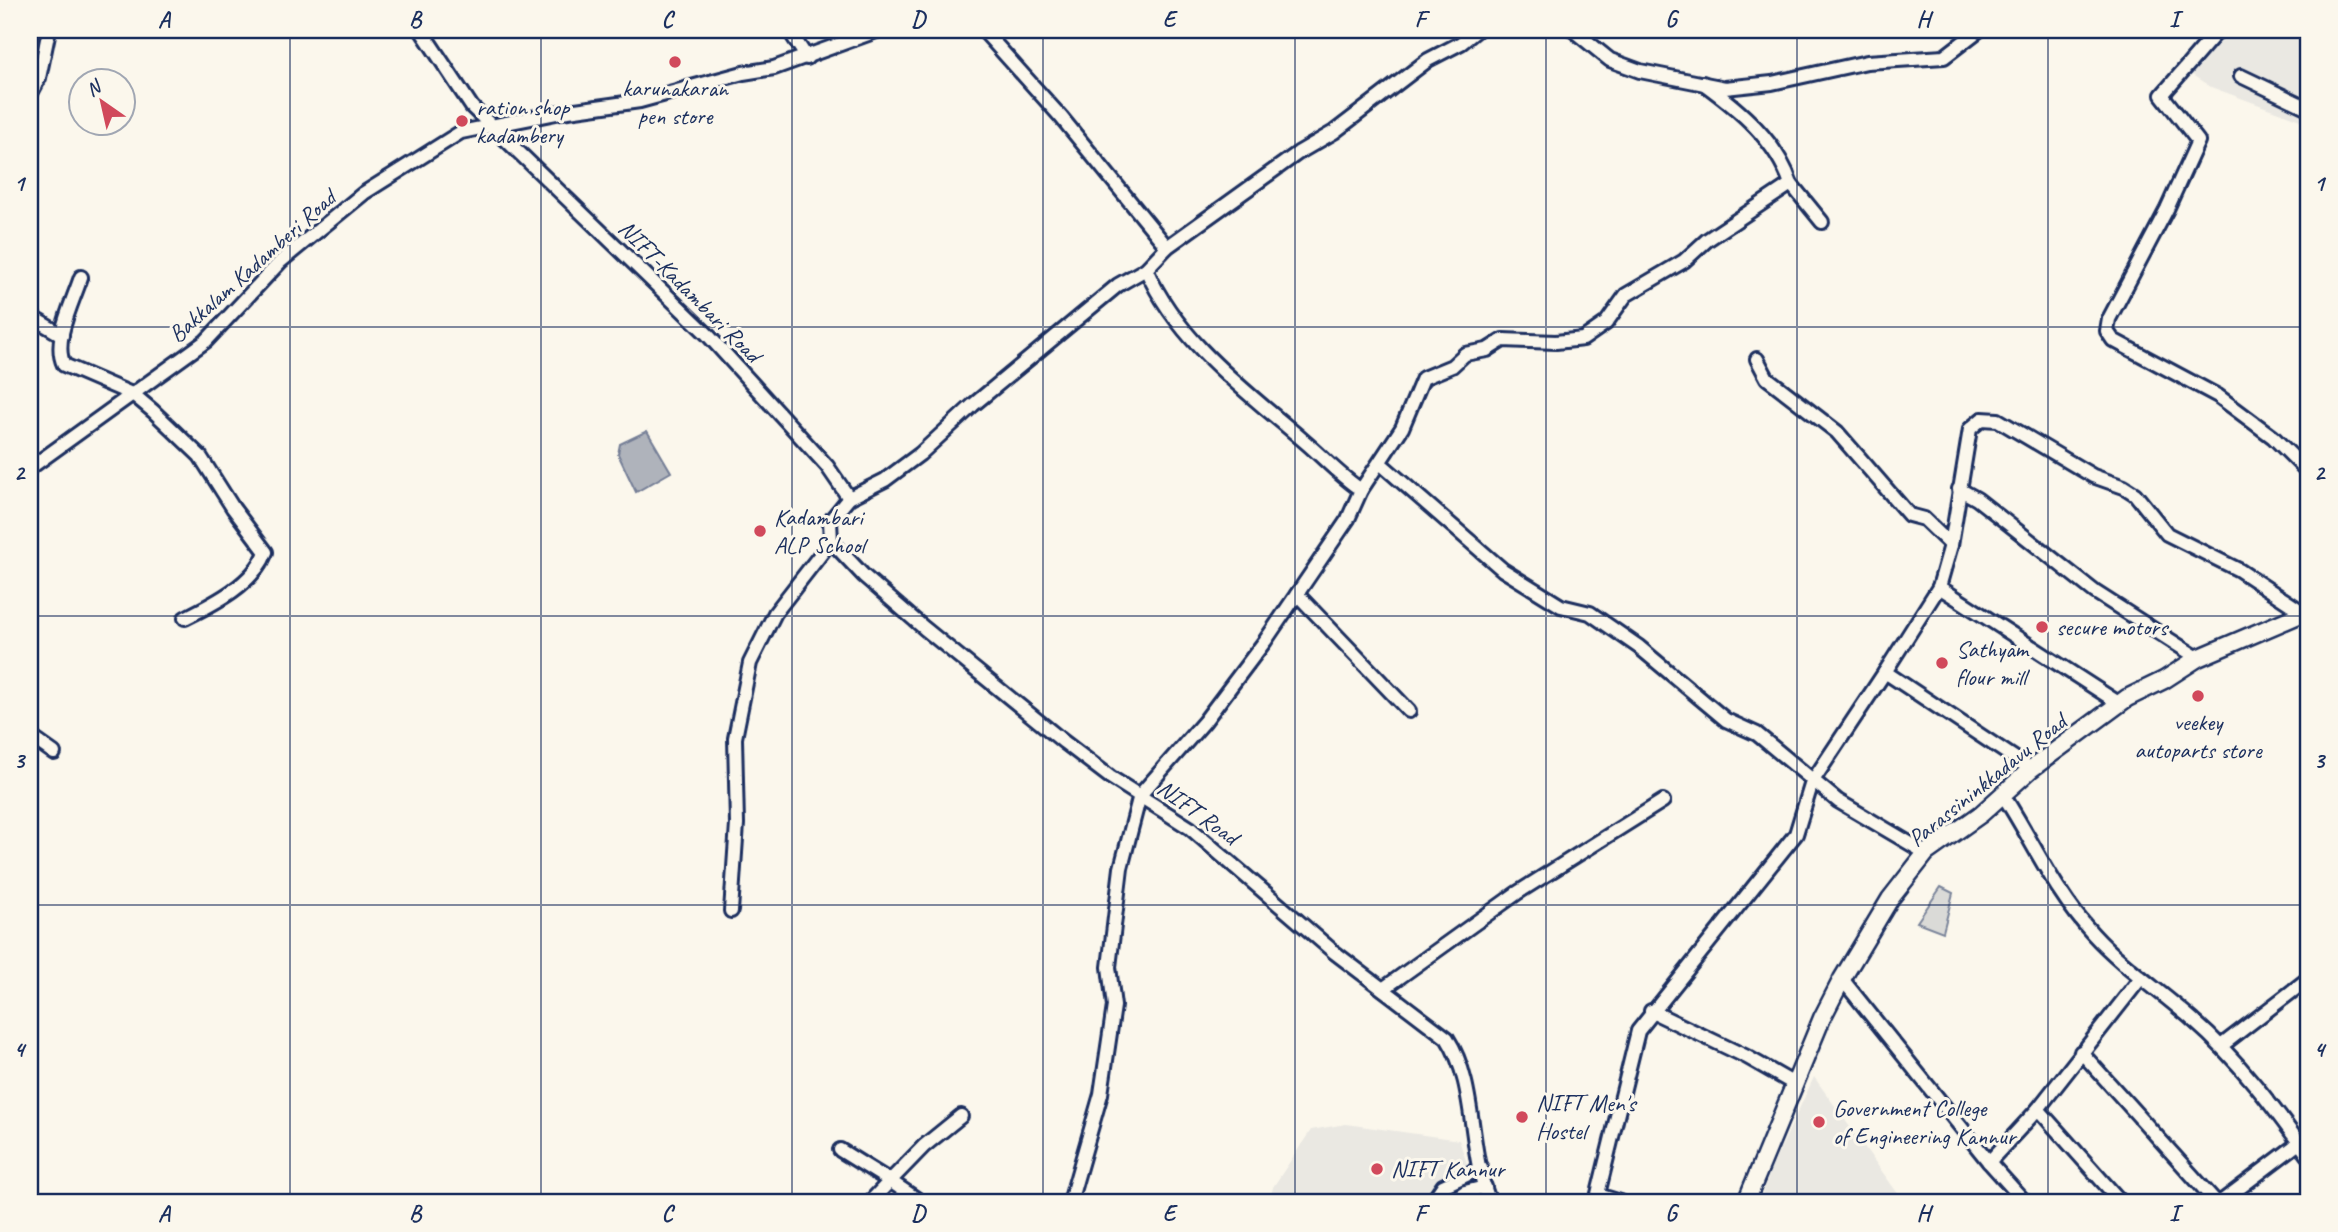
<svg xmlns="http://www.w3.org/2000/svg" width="2338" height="1232" font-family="Caveat,sans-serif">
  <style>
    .built { fill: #eae8e2 }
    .green { fill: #dadad7; stroke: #7a849a; stroke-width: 2 }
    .water { fill: #afb3bb; stroke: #747e96; stroke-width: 2 }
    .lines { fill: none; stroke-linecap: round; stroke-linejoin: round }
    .minor-casing { stroke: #1b2f5e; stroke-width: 18 }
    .major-casing { stroke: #1b2f5e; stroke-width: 21 }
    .minor { stroke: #fbf7ec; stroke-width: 12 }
    .major { stroke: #fbf7ec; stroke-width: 16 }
    .grid { fill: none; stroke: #1b2f5e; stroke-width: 2; stroke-opacity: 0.55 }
    .poi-dot { fill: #d1495b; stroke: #fbf7ec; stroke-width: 2.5 }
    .labels { text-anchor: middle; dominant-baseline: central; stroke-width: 6; stroke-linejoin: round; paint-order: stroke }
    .poi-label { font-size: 24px; fill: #1b2f5e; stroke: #fbf7ec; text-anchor: start }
    .street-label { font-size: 24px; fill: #1b2f5e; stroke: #fbf7ec }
    .neatline { fill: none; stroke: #1b2f5e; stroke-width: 2.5 }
    .grid-label { font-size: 23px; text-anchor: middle; font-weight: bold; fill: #1b2f5e }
  </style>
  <rect width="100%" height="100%" fill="#fbf7ec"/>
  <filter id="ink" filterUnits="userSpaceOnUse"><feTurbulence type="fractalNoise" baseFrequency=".0143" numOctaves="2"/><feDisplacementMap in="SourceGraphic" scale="14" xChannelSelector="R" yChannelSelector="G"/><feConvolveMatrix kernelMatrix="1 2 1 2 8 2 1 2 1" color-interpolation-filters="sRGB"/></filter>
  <g filter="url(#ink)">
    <g class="built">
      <polygon points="2228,30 2308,30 2308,123 2211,87 2189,73"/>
      <polygon points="1814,1077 1904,1202 1759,1202 1772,1167"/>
      <polygon points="1346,1124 1459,1140 1480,1202 1270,1202 1273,1187 1311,1130"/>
    </g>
    <polygon class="green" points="1941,887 1953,893 1943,932 1917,922"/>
    <polygon class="water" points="647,431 671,472 636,492 618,454 620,444"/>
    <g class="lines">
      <defs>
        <g id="minor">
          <polyline points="421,30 472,107 707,334 827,466 849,498"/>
          <polyline points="789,30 807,58"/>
          <polyline points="983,30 1061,117 1167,247"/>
          <path d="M 1477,30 L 1461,43 L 1428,60 L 1334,132 L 1298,153 L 1167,247 L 1146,269 L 1118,285 L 973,405 L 920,454 L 885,480 L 849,498 L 830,521 L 831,541 L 864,576 L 924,628 L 1064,742 L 1110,777 L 1190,828 L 1334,952 L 1447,1038 C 1478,1086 1467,1150 1490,1202"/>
          <polyline points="1573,30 1610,60 1640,71 1725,88 1772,83 1867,62 1944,57 1979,30"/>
          <polyline points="2211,30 2215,34 2162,95 2198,141 2167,209 2109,319 2107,331 2113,340 2218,396 2273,437 2308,472"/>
          <polyline points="2241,76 2308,108"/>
          <polyline points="30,95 39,78 49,30"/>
          <polyline points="1791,184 1822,222"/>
          <path d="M 1146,269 C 1178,342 1245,390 1304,441 C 1323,457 1340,476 1361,490 L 1402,428 L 1423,378 L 1452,366 L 1465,354 L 1487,350 L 1503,340 L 1556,342 L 1583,339 L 1606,323 L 1626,295 L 1684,261 L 1707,240 L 1791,184 C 1776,140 1740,110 1703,83"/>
          <path d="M 81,277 C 73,302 52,341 64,365 L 134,395 L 153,411 L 200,456 L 233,508 L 266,552 C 254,584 213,604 185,618"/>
          <polyline points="35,319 62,335"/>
          <polyline points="1757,359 1767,378 1837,432 1909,515 1924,519 1951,545"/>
          <polyline points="1380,463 1503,570 1561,606 1590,613 1639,647 1726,720 1757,734 1838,801 1926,853"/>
          <polyline points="30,468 206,341 281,261 364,193 461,132 561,112 640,101 743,73 774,68 879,30"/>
          <polyline points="1959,489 1977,499 2095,592 2198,658"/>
          <polyline points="1939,587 2120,704"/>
          <polyline points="1297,594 1409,711"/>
          <polyline points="1885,672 1939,587 1951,545 1970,429 1982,419 1998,420 2093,476 2124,487 2135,494 2167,534 2239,570 2304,613"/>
          <polyline points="30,736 54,753"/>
          <path d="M 2003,795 C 2033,841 2055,893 2093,934 C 2123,967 2161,991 2194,1021 C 2238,1059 2274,1108 2308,1155"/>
          <polyline points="731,911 737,824 735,738 750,663 775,613 831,541"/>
          <polyline points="1842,979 1989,1162 2025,1202"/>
          <polyline points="1383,989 1517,893 1663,801"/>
          <polyline points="1651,1011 1747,1057 1796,1085"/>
          <polyline points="2221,1046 2308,979"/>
          <polyline points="2081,1052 2216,1202"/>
          <polyline points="2038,1109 2121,1202"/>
          <polyline points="840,1150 890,1181 870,1202"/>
          <polyline points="1989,1162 2038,1109 2140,979"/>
          <polyline points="1598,1195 1621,1202"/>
          <polyline points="921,1202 890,1181 924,1146 961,1116"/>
          <polyline points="1070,1202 1101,1094 1114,1006 1109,967 1121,868 1140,795 1204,722 1265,641 1348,519 1361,490"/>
          <polyline points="1432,1202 1443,1186 1481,1168"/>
          <polyline points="1451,1202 1465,1192 1485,1187"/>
          <polyline points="1596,1202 1638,1031 1796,834 1812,782 1885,672 2031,769"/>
          <polyline points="2221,1202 2299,1143"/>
        </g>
        <polyline id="major" points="1746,1202 1822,1018 1842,979 1890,899 1926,853 1981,814 2031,769 2127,698 2164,680 2198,658 2308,611"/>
      </defs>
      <use href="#minor" class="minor-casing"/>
      <use href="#major" class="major-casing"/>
      <use href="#minor" class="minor"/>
      <use href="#major" class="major"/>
    </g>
  </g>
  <path class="grid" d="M 290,30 L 290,1202M 541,30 L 541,1202M 792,30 L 792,1202M 1043,30 L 1043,1202M 1295,30 L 1295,1202M 1546,30 L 1546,1202M 1797,30 L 1797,1202M 2048,30 L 2048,1202M 30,327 L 2308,327M 30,616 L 2308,616M 30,905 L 2308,905"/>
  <g class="poi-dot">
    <circle cx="675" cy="62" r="7"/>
    <circle cx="462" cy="121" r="7"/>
    <circle cx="760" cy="531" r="7"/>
    <circle cx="2042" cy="627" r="7"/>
    <circle cx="1942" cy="663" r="7"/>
    <circle cx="2198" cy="696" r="7"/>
    <circle cx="1522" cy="1117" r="7"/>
    <circle cx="1819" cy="1122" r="7"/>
    <circle cx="1377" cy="1169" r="7"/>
  </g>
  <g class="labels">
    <g class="poi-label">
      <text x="675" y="88" text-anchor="middle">karunakaran<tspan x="675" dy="28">pen store</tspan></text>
      <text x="476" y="107">ration shop<tspan x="476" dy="28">kadambery</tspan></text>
      <text x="774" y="517">Kadambari<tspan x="774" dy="28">ALP School</tspan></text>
      <text x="2056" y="627">secure motors</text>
      <text x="1956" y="649">Sathyam<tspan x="1956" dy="28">flour mill</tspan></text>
      <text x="2198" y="722" text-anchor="middle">veekey<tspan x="2198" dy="28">autoparts store</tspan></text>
      <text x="1536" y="1103">NIFT Men's<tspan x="1536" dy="28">Hostel</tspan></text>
      <text x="1833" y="1108">Government College<tspan x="1833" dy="28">of Engineering Kannur</tspan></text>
      <text x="1391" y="1169">NIFT Kannur</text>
    </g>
    <g class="street-label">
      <text transform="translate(252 266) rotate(-42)">Bakkalam Kadamberi Road</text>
      <text transform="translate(690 291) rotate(45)">NIFT-Kadambari Road</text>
      <text transform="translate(1987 780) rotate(-39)">Parassininkkadavu Road</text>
      <text transform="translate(1198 812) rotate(36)">NIFT Road</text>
    </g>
  </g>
  <rect width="2338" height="1232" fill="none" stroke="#fbf7ec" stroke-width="77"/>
  <g transform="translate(102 102) rotate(326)"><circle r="33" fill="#fbf7ec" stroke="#a1a7b3" stroke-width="2"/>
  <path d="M0-5L12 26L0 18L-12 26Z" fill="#d1495b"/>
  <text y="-10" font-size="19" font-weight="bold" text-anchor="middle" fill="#1b2f5e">N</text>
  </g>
  <rect x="38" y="38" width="2262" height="1156" class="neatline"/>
  <g class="grid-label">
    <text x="164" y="27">A</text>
    <text x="415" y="27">B</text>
    <text x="667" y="27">C</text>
    <text x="918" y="27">D</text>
    <text x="1169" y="27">E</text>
    <text x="1420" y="27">F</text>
    <text x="1671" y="27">G</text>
    <text x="1923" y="27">H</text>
    <text x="2174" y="27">I</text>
    <text x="19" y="191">1</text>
    <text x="2319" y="191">1</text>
    <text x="19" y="480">2</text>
    <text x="2319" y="480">2</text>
    <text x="19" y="768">3</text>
    <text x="2319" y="768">3</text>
    <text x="19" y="1057">4</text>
    <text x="2319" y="1057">4</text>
    <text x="164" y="1221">A</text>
    <text x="415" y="1221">B</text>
    <text x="667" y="1221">C</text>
    <text x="918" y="1221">D</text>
    <text x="1169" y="1221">E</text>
    <text x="1420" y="1221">F</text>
    <text x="1671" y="1221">G</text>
    <text x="1923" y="1221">H</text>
    <text x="2174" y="1221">I</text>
  </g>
</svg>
